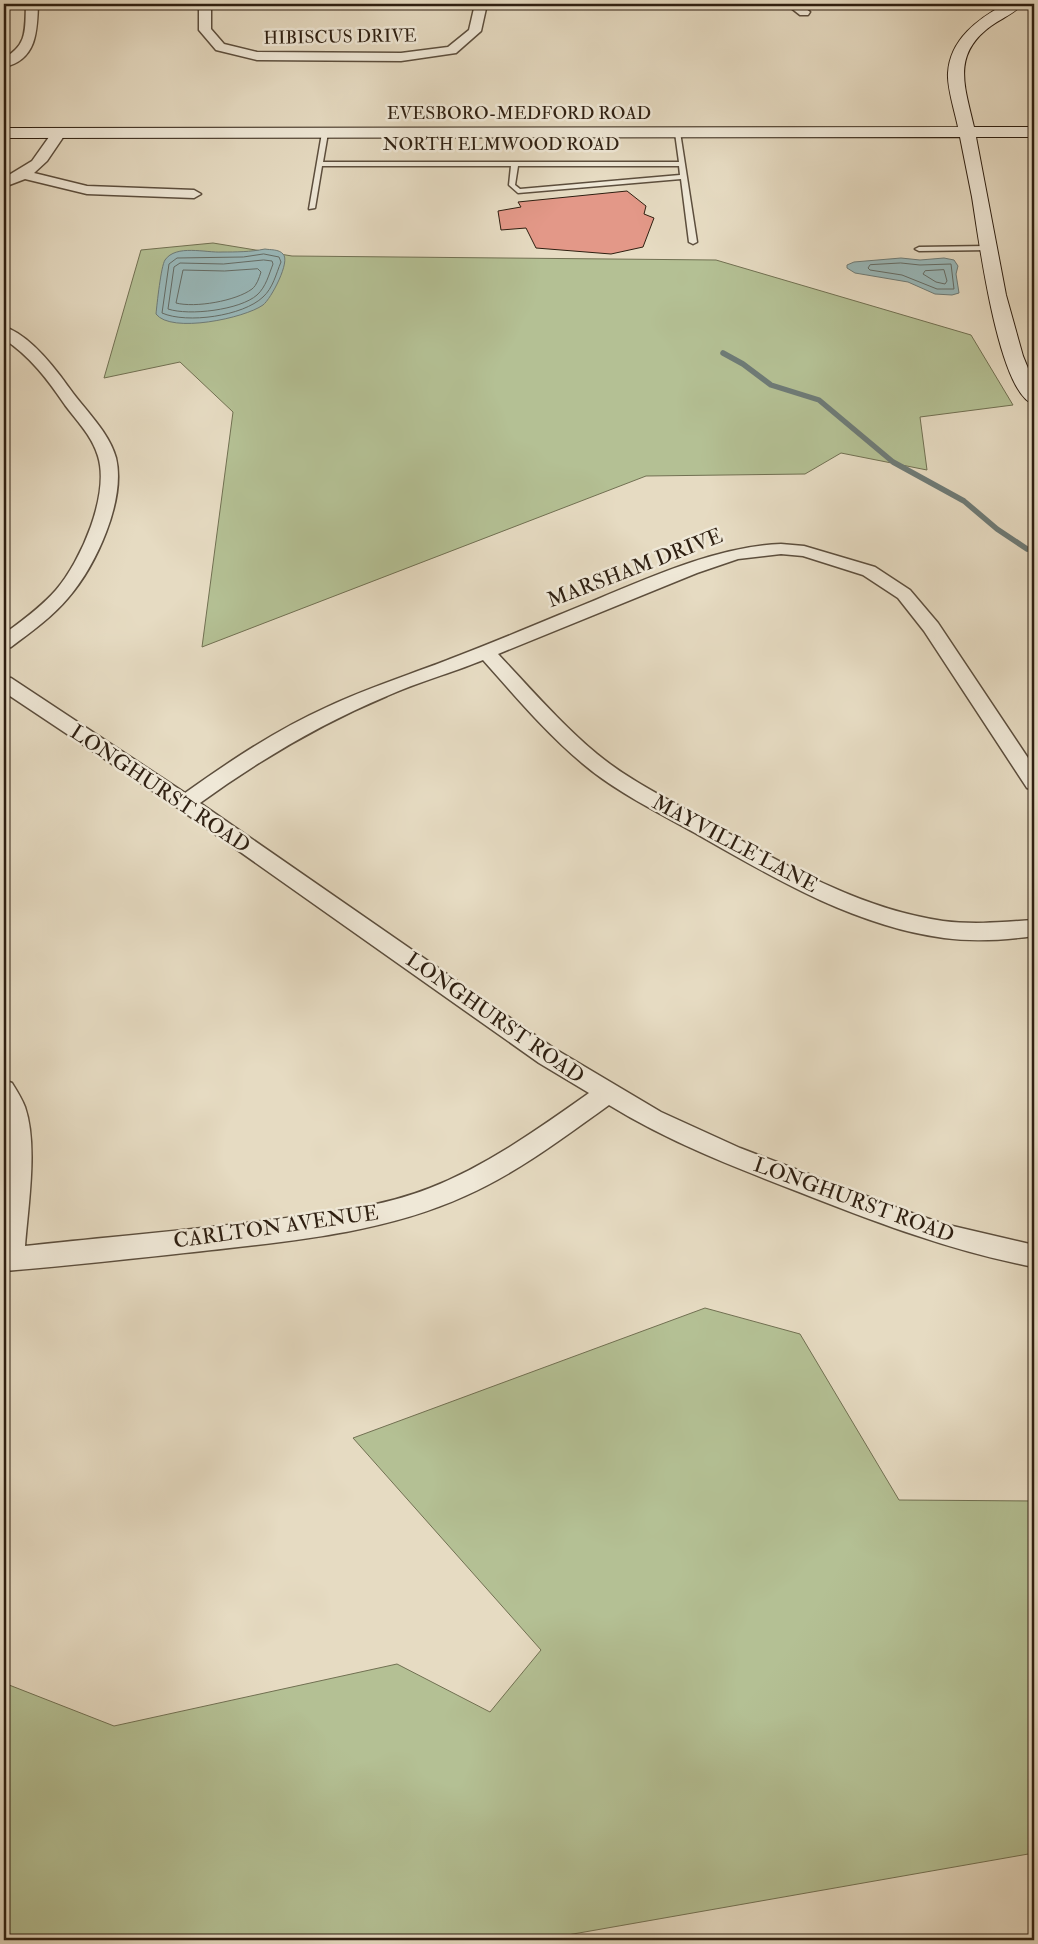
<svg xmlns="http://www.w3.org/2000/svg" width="1038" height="1944" font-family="'IM FELL Double Pica',serif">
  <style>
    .green { fill: #b4c094; stroke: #717052 }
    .water { fill: #99b9bb; stroke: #6e7b77 }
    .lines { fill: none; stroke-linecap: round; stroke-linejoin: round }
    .shore { stroke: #646c66; stroke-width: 1 }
    .stream { stroke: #6e7b77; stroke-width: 5.5 }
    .building { fill: #e39888; stroke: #2e1f11 }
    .lane-casing { stroke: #5c4e3d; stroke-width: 3 }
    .street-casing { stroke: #5c4e3d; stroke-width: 3 }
    .secondary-casing { stroke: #2e1f11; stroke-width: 2 }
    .lane { fill: #efe8d7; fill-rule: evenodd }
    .street { fill: #efe8d7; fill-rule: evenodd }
    .secondary { fill: #efe8d7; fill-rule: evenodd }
    .labels { text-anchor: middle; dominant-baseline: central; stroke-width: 5; stroke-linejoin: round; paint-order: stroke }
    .far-street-label { font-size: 18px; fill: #2e1f11; stroke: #efe8d7 }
    .street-label { font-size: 21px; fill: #2e1f11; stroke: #efe8d7 }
  </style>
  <rect width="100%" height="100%" fill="#e6dbc2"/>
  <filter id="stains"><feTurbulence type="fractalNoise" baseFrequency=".004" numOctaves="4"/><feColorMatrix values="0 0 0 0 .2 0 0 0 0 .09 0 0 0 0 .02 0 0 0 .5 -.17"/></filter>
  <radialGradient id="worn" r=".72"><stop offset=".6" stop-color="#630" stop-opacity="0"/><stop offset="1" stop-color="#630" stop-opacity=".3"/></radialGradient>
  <g class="green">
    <polygon points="213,243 292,256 716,260 971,335 1013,405 920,417 927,470 841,453 805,474 646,476 202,647 233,412 180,362 104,378 141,250"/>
    <polygon points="705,1308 800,1334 899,1500 1034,1501 1034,1853 539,1940 4,1940 4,1683 114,1726 397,1664 490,1712 541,1650 353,1438"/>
  </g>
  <g class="water">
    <path d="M 265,249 C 270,250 279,249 283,254 C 291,261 271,299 263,305 C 245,318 171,334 156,314 C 157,304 161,266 165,260 C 176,244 206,253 222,252 C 236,252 250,252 265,249 Z"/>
    <polygon points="901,258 920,260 944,258 954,260 958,266 956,274 959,293 952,295 935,294 908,282 855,273 847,268 847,265 854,262"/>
  </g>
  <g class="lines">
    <g class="shore">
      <path d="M 264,254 L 279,257 L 281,262 C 276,274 273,288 263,297 C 243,316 187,324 162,313 L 169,264 L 177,258 L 243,257 Z"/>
      <path d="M 264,260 L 272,261 L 273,264 C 269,274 266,287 257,295 C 240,310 189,316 168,309 L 174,267 L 180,263 L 223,264 Z"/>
      <polygon points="901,263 920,265 951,264 954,289 937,289 902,275 870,270 868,268 870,265"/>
      <path d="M 258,269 L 261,272 C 259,278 257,285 252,289 C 236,301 195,308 176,303 L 183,270 L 224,271 Z"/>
      <polygon points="944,270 947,281 945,284 936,282 923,274 925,271"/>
    </g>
    <polyline class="stream" points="723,353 743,364 771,385 819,400 893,462 964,501 997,529 1027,549"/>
  </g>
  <polygon class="building" points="627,191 646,206 644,214 654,218 643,247 611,254 536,248 526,228 501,230 498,211 521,207 518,202"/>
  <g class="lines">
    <defs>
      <g id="lane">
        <path d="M 325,131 L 328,133 L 323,162 L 679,162 L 675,133 L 680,132 L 697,242 L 693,244 L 689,242 L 681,179 L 518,193 L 509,185 L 511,166 L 322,166 L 315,208 L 309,209 L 322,133 ZM 518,166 L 679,166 L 680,175 L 520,189 L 515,185 Z"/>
        <polygon points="987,246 990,246 990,250 919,251 915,249 919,247"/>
      </g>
      <g id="street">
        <path d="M 26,4 L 38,4 C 37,31 37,60 4,67 L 4,58 C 28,45 25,29 26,4 Z"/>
        <polygon points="199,4 211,4 211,29 224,44 257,52 401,53 448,47 469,30 475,4 487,4 481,31 456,53 401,61 257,60 216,50 199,30"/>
        <polygon points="786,4 800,4 810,12 808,15 800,15"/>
        <polygon points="59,129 66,133 47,161 34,173 87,186 194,190 201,194 194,198 87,194 25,179 4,187 4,178 32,161 54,130"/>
        <path d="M 4,327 C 29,334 55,368 70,389 C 85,410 109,432 116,458 C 126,500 96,566 68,598 C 52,617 31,632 11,647 L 4,649 L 4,634 C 22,621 41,607 56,590 C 81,561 110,494 98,456 C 92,436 77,421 65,405 C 48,380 30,356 4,339 Z"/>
        <path d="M 781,544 L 804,546 L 875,567 L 910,590 L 938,623 L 1034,767 L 1034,790 L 1027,788 L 924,631 L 898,598 L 863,575 L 803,556 L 781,554 L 738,559 L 697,573 L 498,654 C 530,688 561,724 597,754 C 631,782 672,801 710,823 C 783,864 859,909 943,921 C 974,925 1004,922 1034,920 L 1034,936 C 1004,940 974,942 944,938 C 854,926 772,877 695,833 C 656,811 616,792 582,763 C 546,733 515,696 483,660 C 451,673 418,682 387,696 C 320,724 258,761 200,803 L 555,1049 L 661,1112 L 740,1148 L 903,1210 L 944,1224 L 1034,1245 L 1034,1267 C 951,1251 878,1223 799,1192 C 734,1167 669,1142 609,1105 C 563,1138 517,1173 465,1196 C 384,1233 291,1241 203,1251 C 137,1258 70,1266 4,1271 L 4,1191 L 7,1154 L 4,1119 L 4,1080 L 12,1083 C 17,1091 22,1099 25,1107 C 38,1145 28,1206 25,1246 C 109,1237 194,1230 278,1219 C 328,1213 382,1207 430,1188 C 488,1165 538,1129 589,1093 L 539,1063 L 178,808 L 4,692 L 4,677 L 11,678 L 185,793 C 230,761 276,730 327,707 C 367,688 409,675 450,659 C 487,645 523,630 559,615 C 628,588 707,547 781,544 Z"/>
      </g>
      <path id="secondary" d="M 1005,4 L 1022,4 C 1016,13 1000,19 991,26 C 951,55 965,87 974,127 L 1034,127 L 1034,137 L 976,137 L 1006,295 L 1023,356 L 1034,383 L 1034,404 C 998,395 978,233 972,197 C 968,177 964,157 960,137 L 4,138 L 4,128 L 958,127 C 955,112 947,88 948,73 C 950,39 978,19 1005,4 Z"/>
    </defs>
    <use href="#lane" class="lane-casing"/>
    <use href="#street" class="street-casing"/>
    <use href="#secondary" class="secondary-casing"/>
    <use href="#lane" class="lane"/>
    <use href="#street" class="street"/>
    <use href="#secondary" class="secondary"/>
  </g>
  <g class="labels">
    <g class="far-street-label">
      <text transform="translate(340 37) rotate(-1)">HIBISCUS DRIVE</text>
      <text x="519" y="113">EVESBORO-MEDFORD ROAD</text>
      <text x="501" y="144">NORTH ELMWOOD ROAD</text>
    </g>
    <g class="street-label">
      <text transform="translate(635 568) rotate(-21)">MARSHAM DRIVE</text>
      <text transform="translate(160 789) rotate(34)">LONGHURST ROAD</text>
      <text transform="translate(735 844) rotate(28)">MAYVILLE LANE</text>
      <text transform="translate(495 1018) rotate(35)">LONGHURST ROAD</text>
      <text transform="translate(854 1200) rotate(20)">LONGHURST ROAD</text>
      <text transform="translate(276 1227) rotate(-8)">CARLTON AVENUE</text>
    </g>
  </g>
  <rect width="1038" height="1944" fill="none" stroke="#e6dbc2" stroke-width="20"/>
  <rect x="5" y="5" width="1028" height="1934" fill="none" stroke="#2e1f11" stroke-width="2.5"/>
  <rect x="10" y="10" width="1018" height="1924" fill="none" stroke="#2e1f11"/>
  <rect width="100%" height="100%" filter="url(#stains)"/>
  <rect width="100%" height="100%" fill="url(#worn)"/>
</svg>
